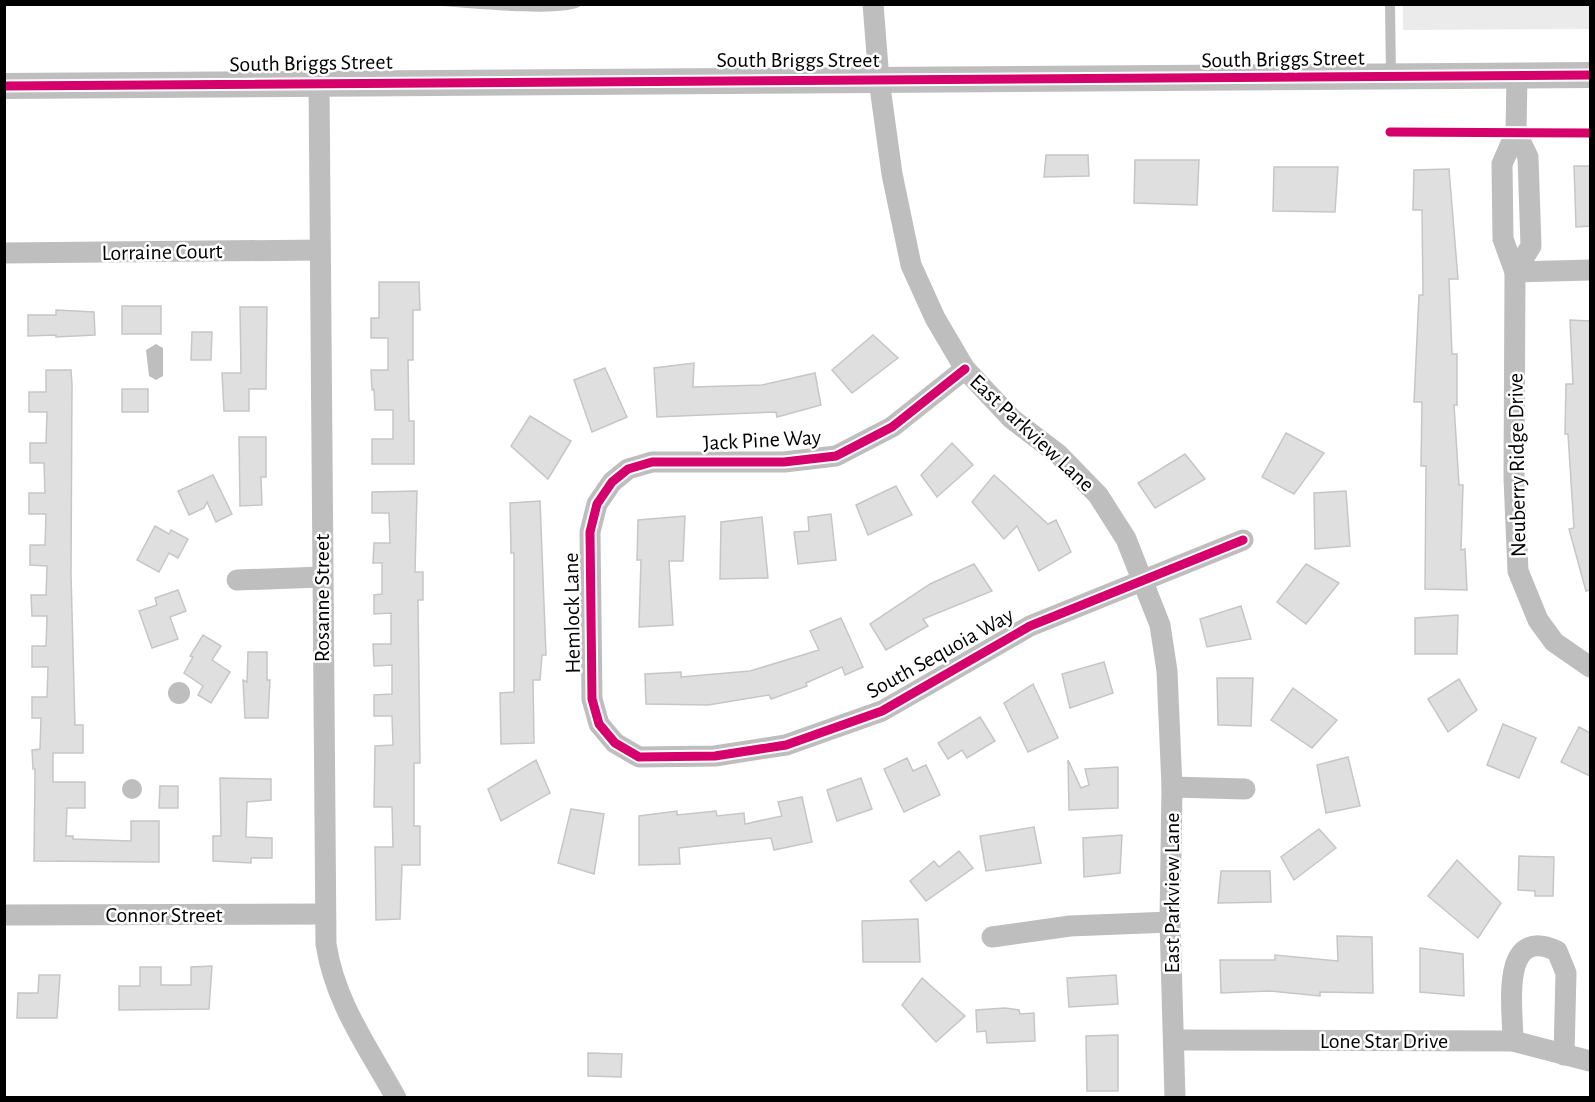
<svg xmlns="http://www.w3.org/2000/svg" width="1595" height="1102" font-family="'Alegreya Sans',sans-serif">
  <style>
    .green { fill: #ebebeb }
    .water { fill: #bebebe }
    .building { fill: #dfdfdf; stroke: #c6c6c6; stroke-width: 1.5 }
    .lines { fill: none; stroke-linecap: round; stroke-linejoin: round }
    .service { stroke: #bebebe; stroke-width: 10 }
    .minor { stroke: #bebebe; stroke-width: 21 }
    .tertiary { stroke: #bebebe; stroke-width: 26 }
    .cycleway-casing { stroke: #fff; stroke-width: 13 }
    .cycleway { stroke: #d6006c; stroke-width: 9 }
    .labels { text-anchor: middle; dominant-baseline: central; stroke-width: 5; stroke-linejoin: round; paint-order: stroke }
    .street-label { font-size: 22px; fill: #000; stroke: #fff }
  </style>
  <rect width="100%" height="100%" fill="#fff"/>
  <polygon class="green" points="1403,5 1590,5 1590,29 1403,30"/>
  <g class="water">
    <path d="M 422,5 L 582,4 L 582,5 C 565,20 450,5 422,5 Z"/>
    <polygon points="156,344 163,348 163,376 156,380 149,376 146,350"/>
    <circle cx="179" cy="693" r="11"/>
    <circle cx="132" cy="789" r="10"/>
  </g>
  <g class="building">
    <polygon points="1046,155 1088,155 1089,176 1044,177"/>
    <polygon points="1135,160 1199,160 1197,205 1134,203"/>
    <polygon points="1574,166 1590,166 1590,226 1576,227"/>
    <polygon points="1274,167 1338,167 1335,212 1273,211"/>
    <polygon points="1449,169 1458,279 1449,279 1452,354 1457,354 1457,405 1454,405 1459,485 1463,485 1461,550 1465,549 1467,590 1425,589 1426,466 1421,466 1422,402 1414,402 1419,295 1423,295 1422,210 1413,210 1414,170"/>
    <polygon points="379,282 419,282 420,310 413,310 413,360 408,360 409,421 414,421 414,464 372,464 372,439 393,439 393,410 375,410 374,389 372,390 371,370 388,370 388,338 371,338 371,318 379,318"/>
    <rect x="122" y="306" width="39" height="28"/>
    <polygon points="240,307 267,307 266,389 249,389 249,411 224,411 222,373 241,373"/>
    <polygon points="56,310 94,312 95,335 56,337 56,335 28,336 28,315 56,315"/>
    <polygon points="1570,320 1590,321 1590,590 1586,591 1569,529 1574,528 1568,434 1565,434 1566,384 1573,384"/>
    <polygon points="192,332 212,332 211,360 191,360"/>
    <polygon points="873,335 898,358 852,393 832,370"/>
    <polygon points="694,363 693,387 762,385 815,373 821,405 777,417 776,412 657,417 654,368"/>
    <polygon points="605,368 627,417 592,432 574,380"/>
    <polygon points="46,370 71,370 72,385 71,574 75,725 83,725 83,753 53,753 53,782 85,782 85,808 67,808 66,836 73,836 73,839 131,841 131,821 159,821 159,862 34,861 35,769 33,769 32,750 40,749 41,718 32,718 32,697 47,697 48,667 32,667 32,646 46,646 47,616 32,616 31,595 46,595 47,566 30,565 30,545 45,545 46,514 29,514 29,493 45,493 44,463 30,463 30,443 46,443 47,412 29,412 29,392 46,392"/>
    <rect x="122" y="389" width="26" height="23"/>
    <polygon points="530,416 571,441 548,479 511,446"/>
    <polygon points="1286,433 1324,453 1294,494 1262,477"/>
    <polygon points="239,437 266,437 266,477 261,477 262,505 240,506"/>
    <polygon points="952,443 973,465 937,497 921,475"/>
    <polygon points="1185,454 1205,479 1155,508 1138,483"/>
    <polygon points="213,475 232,514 216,522 207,502 204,508 189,515 178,491"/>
    <polygon points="994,475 1048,524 1056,520 1071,552 1039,571 1017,526 1004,539 972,502"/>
    <polygon points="896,486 912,515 868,535 856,505"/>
    <polygon points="417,491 415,572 423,572 423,600 418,600 420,763 414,763 414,826 420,826 420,865 402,865 400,919 376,920 375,847 393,847 392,807 374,807 375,746 393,745 392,716 374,716 374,695 392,694 392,665 374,666 373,644 391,644 391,613 374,614 374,595 382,594 382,563 373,563 374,543 390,543 389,513 372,513 372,492"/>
    <polygon points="1346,491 1350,546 1315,549 1314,493"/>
    <polygon points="540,501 546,655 542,655 540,680 533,680 534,743 501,744 500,693 514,692 514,553 511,553 510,503"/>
    <polygon points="831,514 836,560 798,564 794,532 809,531 808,517"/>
    <polygon points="685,516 683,561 669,561 673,625 639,627 641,560 637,560 638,520"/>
    <polygon points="762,517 768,578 720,579 721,522"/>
    <polygon points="155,526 169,534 171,530 188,539 178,558 169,553 159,572 137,560"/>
    <polygon points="974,564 992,591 923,619 928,626 886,650 870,624 930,584"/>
    <polygon points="1306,564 1339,583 1306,624 1277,602"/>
    <polygon points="178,590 186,611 170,617 178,639 152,648 139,611 157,605 155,598"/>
    <polygon points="1241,606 1251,639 1207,647 1200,619"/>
    <polygon points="1458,615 1457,654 1415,654 1415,618"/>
    <polygon points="841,618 863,667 845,675 842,667 806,683 807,686 771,699 769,695 708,705 646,704 645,674 681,672 681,677 750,671 819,650 810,631"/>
    <polygon points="203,635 221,646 212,660 230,672 211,703 198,695 203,686 184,673 193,657 190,656"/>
    <polygon points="248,652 267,652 267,680 270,680 268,718 245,718 243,680 247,682"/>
    <polygon points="1104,662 1113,693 1070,708 1062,674"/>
    <polygon points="1217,678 1253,678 1251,726 1218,725"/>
    <polygon points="1459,679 1477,710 1448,732 1428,699"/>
    <polygon points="1033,684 1058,738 1028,752 1004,703"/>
    <polygon points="1293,688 1337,720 1312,748 1271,720"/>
    <polygon points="980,717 995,741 967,758 962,750 948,759 938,743"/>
    <polygon points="1503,724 1536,738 1519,778 1487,765"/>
    <polygon points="1579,727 1590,733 1590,776 1561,762"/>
    <polygon points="1348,757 1360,806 1326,813 1317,765"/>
    <polygon points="907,758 913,771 926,765 940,795 904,812 884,769"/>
    <polygon points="536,760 550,793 501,821 488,789"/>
    <polygon points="1068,760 1081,788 1089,785 1085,769 1118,767 1118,808 1069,810"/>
    <polygon points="220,778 271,779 271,800 247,802 246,837 272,838 272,858 251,858 251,863 213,861 213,836 221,836"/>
    <polygon points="861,778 872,809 837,821 827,790"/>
    <polygon points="160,786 178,786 178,808 159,808"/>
    <polygon points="802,797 812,842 774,850 771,838 679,848 680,864 639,865 639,816 677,811 677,815 716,811 717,816 744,813 745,824 782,816 778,802"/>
    <polygon points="571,809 604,814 594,874 558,863"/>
    <polygon points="1034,827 1041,863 986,871 980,836"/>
    <polygon points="1319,829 1336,848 1294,880 1281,857"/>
    <polygon points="1122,835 1120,873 1084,877 1083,838"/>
    <polygon points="959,851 973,868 926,901 910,881 934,861 939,867"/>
    <polygon points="1519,856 1554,857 1553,896 1535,896 1535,891 1518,890"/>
    <polygon points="1457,860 1501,903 1478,938 1428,896"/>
    <polygon points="1221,871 1270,871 1271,902 1218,903"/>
    <polygon points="918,919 920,962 863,962 862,921"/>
    <polygon points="1337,936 1372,937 1373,993 1320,992 1320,996 1269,991 1221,993 1220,960 1275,960 1275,955 1338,961"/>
    <polygon points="1420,948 1463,954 1464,996 1420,992"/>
    <polygon points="212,966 209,1009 119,1010 119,986 140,986 140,967 161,967 161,985 191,985 191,967"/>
    <polygon points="39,975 60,975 57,1018 17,1018 18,993 38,993"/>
    <polygon points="1116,975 1118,1004 1069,1007 1067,978"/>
    <polygon points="922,978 965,1016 936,1042 902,1005"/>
    <polygon points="1005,1008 1019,1010 1020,1014 1034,1013 1035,1041 987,1043 986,1031 977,1032 976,1010"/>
    <polygon points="1118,1035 1118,1091 1087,1091 1086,1036"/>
    <polygon points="588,1053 622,1054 621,1077 588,1076"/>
  </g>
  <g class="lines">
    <polyline class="service" points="1390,4 1391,77"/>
    <g class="minor">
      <polyline points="873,4 879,80 892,174 911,265 935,318 965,369 1012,419 1058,454 1098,495 1126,539 1160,625 1167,671 1172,787 1170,922 1175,1098"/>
      <polyline points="1517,75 1516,132 1502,164 1503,239 1515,272 1514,479 1518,571 1538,620 1554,642 1590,667"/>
      <path d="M 319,82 L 326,944 C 335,1003 368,1047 396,1098"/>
      <polyline points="4,253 320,250"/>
      <polyline points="1515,272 1531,246 1528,157 1516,132"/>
      <polyline points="1515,272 1590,270"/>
      <polyline points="965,369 892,427 836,456 784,462 652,462 628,469 612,482 597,504 590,532 592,699 599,724 615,743 639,757 715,756 786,745 882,711 1030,626 1243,540"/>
      <polyline points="237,580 322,577"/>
      <polyline points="1172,787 1245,789"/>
      <polyline points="4,915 324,914"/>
      <polyline points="992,937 1070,926 1170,922"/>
      <polyline points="1175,1040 1513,1041 1590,1061"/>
      <path d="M 1513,1041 C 1513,1010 1499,924 1557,951 L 1566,973 L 1564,1055"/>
    </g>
    <polyline class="tertiary" points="4,86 1590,75"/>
    <defs>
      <g id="cycleway">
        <polyline points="4,86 1590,75"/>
        <polyline points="1390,132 1590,133"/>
        <polyline points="965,369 892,427 836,456 784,462 652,462 628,469 612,482 597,504 590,532 592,699 599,724 615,743 639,757 715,756 786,745 882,711 1030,626 1243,540"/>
      </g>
    </defs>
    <use href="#cycleway" class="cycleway-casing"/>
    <use href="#cycleway" class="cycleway"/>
  </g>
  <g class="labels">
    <g class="street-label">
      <text transform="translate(1283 59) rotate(-1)">South Briggs Street</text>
      <text x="798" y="60">South Briggs Street</text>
      <text transform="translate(311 63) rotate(-1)">South Briggs Street</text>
      <text transform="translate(162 252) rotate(-1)">Lorraine Court</text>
      <text transform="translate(1032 433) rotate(43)">East Parkview Lane</text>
      <text transform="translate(762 440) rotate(-3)">Jack Pine Way</text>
      <text transform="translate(1517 465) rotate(-91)">Neuberry Ridge Drive</text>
      <text transform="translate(322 598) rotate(-90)">Rosanne Street</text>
      <text transform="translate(572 613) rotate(-91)">Hemlock Lane</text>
      <text transform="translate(940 653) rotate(-29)">South Sequoia Way</text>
      <text transform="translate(1172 893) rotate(-90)">East Parkview Lane</text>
      <text x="164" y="915">Connor Street</text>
      <text x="1384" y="1041">Lone Star Drive</text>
    </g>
  </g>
  <rect width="1595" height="1102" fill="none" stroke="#000000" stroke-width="12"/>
</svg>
